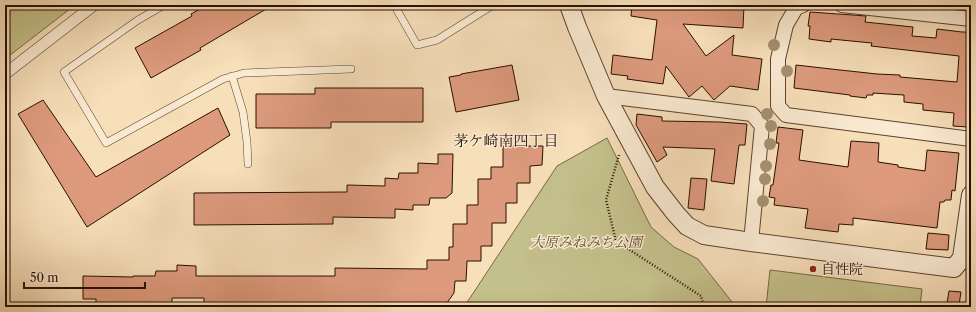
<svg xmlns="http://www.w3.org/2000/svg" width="976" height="312" font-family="'Libre Caslon Text','Noto Serif JP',serif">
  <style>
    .green { fill: #c4c08b; stroke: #766846 }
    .building { fill: #dd9a7d; stroke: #290f00 }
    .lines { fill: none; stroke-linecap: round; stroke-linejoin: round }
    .service-casing { stroke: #5c432e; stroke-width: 8 }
    .pedestrian-casing { stroke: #5c432e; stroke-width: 12 }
    .minor-casing { stroke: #5c432e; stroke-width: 16 }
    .tertiary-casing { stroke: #5c432e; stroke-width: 20 }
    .path { stroke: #290f00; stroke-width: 2.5; stroke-dasharray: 1 2; stroke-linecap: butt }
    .service { stroke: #faead2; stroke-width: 7 }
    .pedestrian { stroke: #faead2; stroke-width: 11 }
    .minor { stroke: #faead2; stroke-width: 14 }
    .tertiary { stroke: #faead2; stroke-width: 18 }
    .tree { fill: #a38f6f }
    .poi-dot { fill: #8f2418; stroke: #faead2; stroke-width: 1.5 }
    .labels { text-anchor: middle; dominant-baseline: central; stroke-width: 3; stroke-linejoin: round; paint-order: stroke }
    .park-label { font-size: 14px; font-style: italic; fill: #5f4d31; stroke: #faead2 }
    .poi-label { font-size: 14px; fill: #290f00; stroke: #faead2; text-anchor: start }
    .neighbourhood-label { font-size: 15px; fill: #290f00; stroke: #faead2 }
  </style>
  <rect width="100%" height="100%" fill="#f7dfba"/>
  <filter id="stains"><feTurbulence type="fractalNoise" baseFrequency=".005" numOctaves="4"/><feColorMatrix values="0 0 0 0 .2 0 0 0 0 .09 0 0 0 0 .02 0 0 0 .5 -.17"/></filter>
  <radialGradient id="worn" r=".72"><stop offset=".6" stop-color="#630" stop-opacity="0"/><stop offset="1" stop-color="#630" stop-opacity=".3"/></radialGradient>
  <g class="green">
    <polygon points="5,5 75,5 5,59"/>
    <polygon points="607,138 651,227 674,247 698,259 736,307 464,307 557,166"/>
    <polygon points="770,270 922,289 920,307 766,307"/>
  </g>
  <g class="building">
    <polygon points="207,5 273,5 200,48 201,50 151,78 135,48 192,16 191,14"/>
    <polygon points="632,5 744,5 743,28 683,24 706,56 734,35 732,55 762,59 758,90 730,86 714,100 702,86 689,97 666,66 663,84 627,79 628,76 611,74 613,55 652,60 657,20 631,16"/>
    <polygon points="810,12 866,16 865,22 913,27 912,36 936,38 937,29 962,32 971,32 971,93 970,93 968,127 953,126 954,113 923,110 923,104 904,102 904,95 873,93 873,95 867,95 866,98 850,96 850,95 794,88 796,65 831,69 877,74 900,75 900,77 957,82 959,56 871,46 872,43 831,39 831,42 809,39 810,26 808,26"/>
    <polygon points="512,65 519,100 456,112 449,77 461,75 461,74"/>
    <polygon points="315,88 423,88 423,122 331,122 331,128 256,128 256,94 315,94"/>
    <polygon points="43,100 96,177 218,108 230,135 87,227 18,114"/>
    <polygon points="637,114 662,117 662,121 719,122 720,122 747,124 745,145 739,145 734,184 711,181 715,149 663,147 667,155 657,162 636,125"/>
    <polygon points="778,127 803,130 799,160 848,167 851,141 879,143 878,162 898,165 898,167 925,171 927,150 959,153 955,191 952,190 951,200 945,200 944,202 940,202 937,228 853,218 853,225 839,224 838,232 805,228 808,209 774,205 775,198 769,197 771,185 773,185 779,143 776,143"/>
    <polygon points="503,146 543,146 542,165 530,166 530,183 517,183 517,203 506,203 506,223 492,223 492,246 481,246 481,261 467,261 466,281 455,281 454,293 444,307 421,307 421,304 321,303 321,307 204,307 204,298 172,298 172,307 96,307 96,299 83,299 83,276 133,277 133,276 155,276 156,271 177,271 177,265 196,266 196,276 335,276 335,268 427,269 427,260 449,260 449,247 453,247 453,224 467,224 467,205 478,205 478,179 491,179 491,167 503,167"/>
    <polygon points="438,154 453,154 452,193 446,198 430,198 429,205 413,205 413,210 395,209 395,218 333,217 333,224 194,225 194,193 347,192 347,185 385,186 385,178 398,179 399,173 418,173 418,163 438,164"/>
    <polygon points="691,178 707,179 704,210 688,208"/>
    <polygon points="928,233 949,235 948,250 926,249"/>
    <polygon points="949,291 961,292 959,305 947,303"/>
  </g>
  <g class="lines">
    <defs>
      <g id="service">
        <polyline points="164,5 138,20 64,72 106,143 223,79 244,73 351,69"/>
        <polyline points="397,5 397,10 417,45 437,40 493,5"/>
        <polyline points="232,76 243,112 247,142 248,164"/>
      </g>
      <polyline id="pedestrian" points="5,74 94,5"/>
      <g id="minor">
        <polyline points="803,5 796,8 786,25 778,59 778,106 786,115 971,139"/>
        <polyline points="842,5 971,19"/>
        <polyline points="606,96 752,114 762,126 751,242"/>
      </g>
      <polyline id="tertiary" points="569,5 577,27 606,96 655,187 676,214 687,226 704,235 751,242 954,268 962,258 971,195"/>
    </defs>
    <use href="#service" class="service-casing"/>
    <use href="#pedestrian" class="pedestrian-casing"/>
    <use href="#minor" class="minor-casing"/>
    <use href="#tertiary" class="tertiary-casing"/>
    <polyline class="path" points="619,155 606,200 616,241 701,296 704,307"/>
    <use href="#service" class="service"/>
    <use href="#pedestrian" class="pedestrian"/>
    <use href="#minor" class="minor"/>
    <use href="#tertiary" class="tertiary"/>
  </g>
  <g class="tree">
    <circle cx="774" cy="45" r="6"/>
    <circle cx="787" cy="71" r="6"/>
    <circle cx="767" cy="114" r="6"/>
    <circle cx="771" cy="126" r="6"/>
    <circle cx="770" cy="144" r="6"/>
    <circle cx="766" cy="166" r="6"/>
    <circle cx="765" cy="179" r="6"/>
    <circle cx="763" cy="201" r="6"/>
  </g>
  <circle class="poi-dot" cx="813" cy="269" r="4"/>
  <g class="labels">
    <g class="park-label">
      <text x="586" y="242">大原みねみち公園</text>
    </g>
    <g class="poi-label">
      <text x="821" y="269">自性院</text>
    </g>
    <g class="neighbourhood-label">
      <text x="506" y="140">茅ケ崎南四丁目</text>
    </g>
  </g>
  <rect width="976" height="312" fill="none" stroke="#f7dfba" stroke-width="20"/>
  <rect x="6" y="6" width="964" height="300" fill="none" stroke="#290f00" stroke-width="2"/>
  <rect x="10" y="10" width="956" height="292" fill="none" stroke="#290f00"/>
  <path d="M24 282v6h121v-6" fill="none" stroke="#290f00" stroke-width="2"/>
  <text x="30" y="282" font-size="12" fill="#290f00" stroke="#faead2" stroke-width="3" paint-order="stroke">50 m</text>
  <rect width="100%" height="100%" filter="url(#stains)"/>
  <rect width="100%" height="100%" fill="url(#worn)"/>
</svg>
